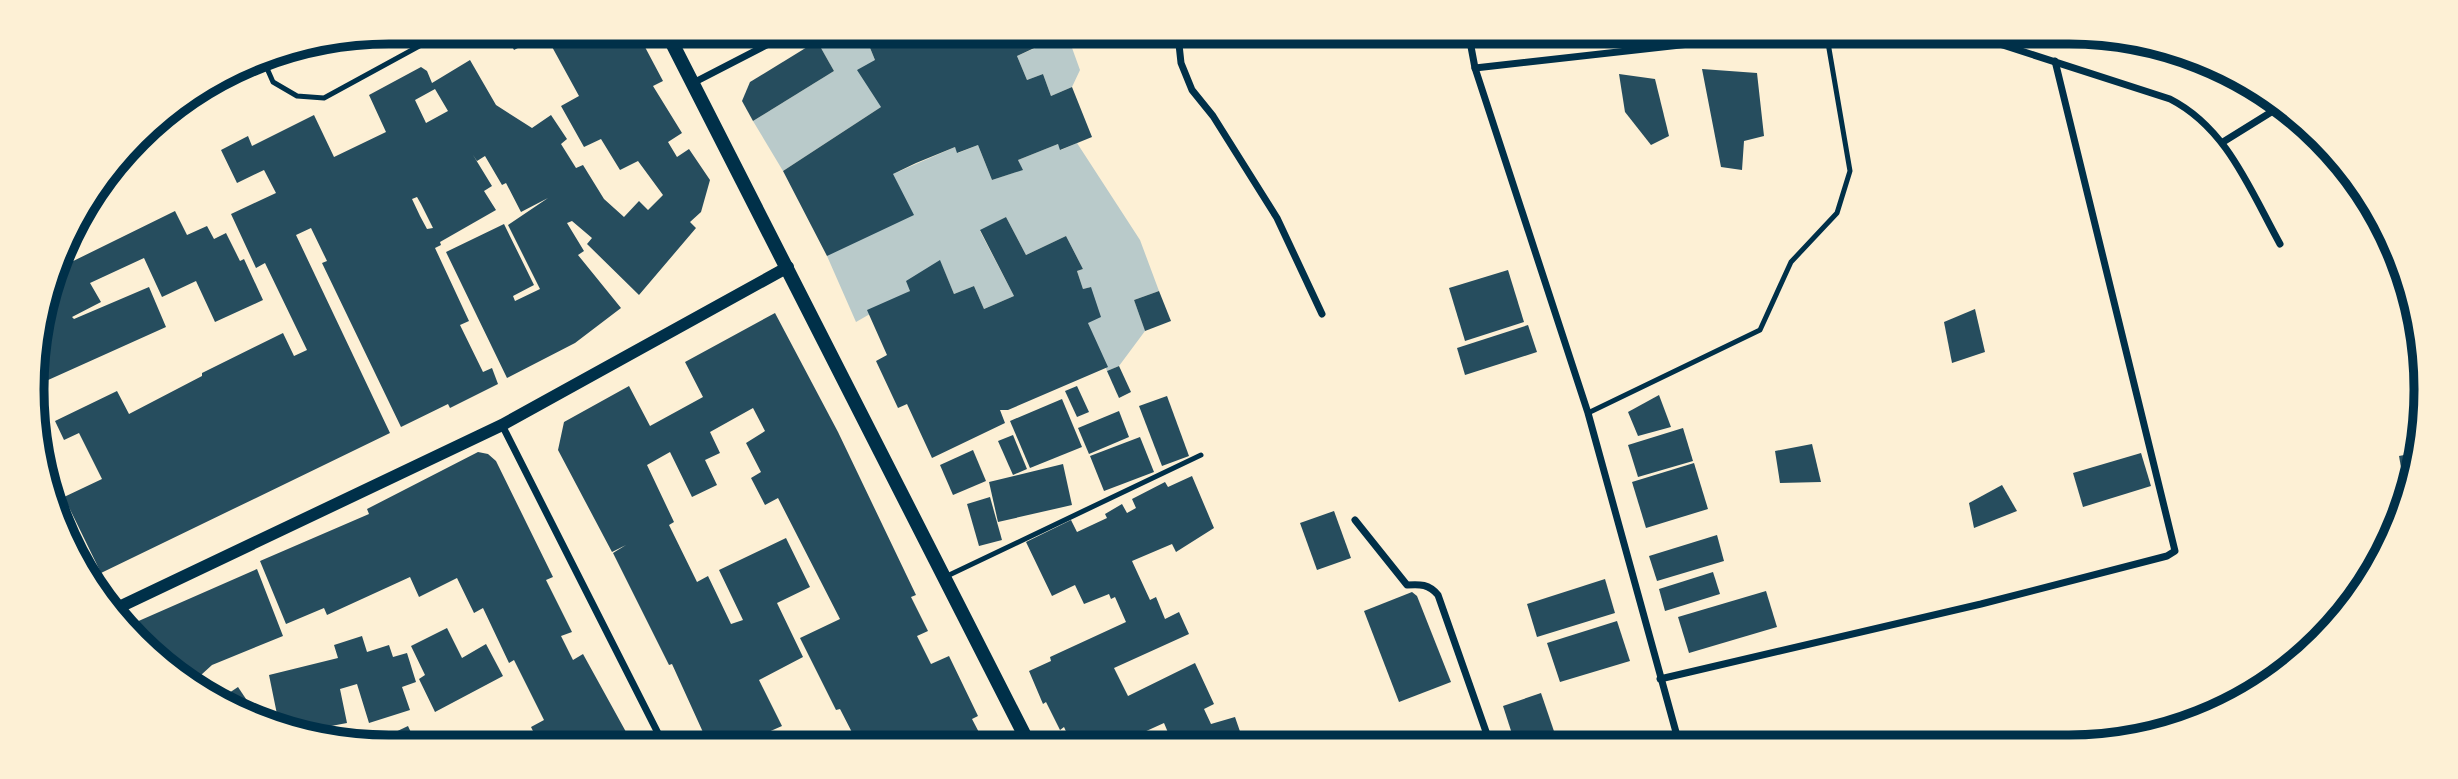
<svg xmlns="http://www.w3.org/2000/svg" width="2458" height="779" font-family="Cabin,sans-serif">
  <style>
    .green { fill: #b9caca }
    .building { fill: #264d5e; fill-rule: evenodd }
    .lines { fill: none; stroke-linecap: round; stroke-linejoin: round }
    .service { stroke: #003049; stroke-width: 5 }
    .minor { stroke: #003049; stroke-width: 7 }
    .tertiary { stroke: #003049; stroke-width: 12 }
    .secondary { stroke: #003049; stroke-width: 14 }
    .rim { fill: none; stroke: #003049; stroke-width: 9 }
  </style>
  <rect width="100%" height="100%" fill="#fdf0d5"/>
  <g class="green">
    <polygon points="829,33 864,33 875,60 881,107 783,171 753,121 834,71 817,41"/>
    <polygon points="1067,34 1080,70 1072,87 1051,96 1043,74 1027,80 1017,56"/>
    <polygon points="1077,143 1140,240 1159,291 1134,300 1145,331 1119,366 1107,371 1088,323 1091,287 1083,289 1077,271 1083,269 1066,236 1026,255 1006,217 980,231 1014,296 984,309 974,286 954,294 940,261 910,291 856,322 827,256 893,174 955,147 958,153 978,145 992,180 1022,170 1018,160 1058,144 1061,150"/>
  </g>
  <g class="building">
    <path d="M 505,32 L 637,32 L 663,81 L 653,86 L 682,133 L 668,142 L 677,157 L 689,149 L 710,180 L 701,212 L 690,222 L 696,228 L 639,295 L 587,244 L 592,238 L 572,221 L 567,223 L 584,251 L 578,255 L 621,308 L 575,343 L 507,378 L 446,252 L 504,224 L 534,285 L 513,296 L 515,301 L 540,289 L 508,225 L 548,198 L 521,212 L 506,183 L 502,185 L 485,156 L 477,161 L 473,155 L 492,186 L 484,191 L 496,210 L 440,242 L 441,245 L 435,248 L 469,321 L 460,325 L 483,372 L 492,368 L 498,384 L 450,408 L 448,404 L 401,427 L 322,263 L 327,261 L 311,228 L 296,235 L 390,433 L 101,573 L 64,497 L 102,479 L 79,433 L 64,440 L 55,421 L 117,391 L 129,414 L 202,376 L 202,373 L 283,333 L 294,356 L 307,350 L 265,263 L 256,268 L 231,214 L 276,193 L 264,170 L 237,183 L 221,150 L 248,136 L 252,146 L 314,115 L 334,157 L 386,132 L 369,95 L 421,67 L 427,71 L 432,83 L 470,60 L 496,105 L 532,128 L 551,115 L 567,139 L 561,144 L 576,168 L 583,165 L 604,199 L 624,217 L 639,201 L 648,210 L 663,195 L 638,161 L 620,170 L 601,139 L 584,147 L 561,106 L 579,96 L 545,34 L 514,50 ZM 435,89 L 448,111 L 426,123 L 415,100 ZM 417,197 L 421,204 L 433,228 L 427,229 L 420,216 L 412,199 Z"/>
    <polygon points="864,33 1057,34 1058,37 1017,56 1027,80 1043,74 1051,96 1072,87 1092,137 1060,150 1058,144 1018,160 1023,170 992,180 978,145 957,153 955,147 916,163 893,174 914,215 827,256 783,171 881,107 857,70 875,60"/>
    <polygon points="817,41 834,71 753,121 742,101 750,82"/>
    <polygon points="1702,69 1757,73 1764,136 1744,141 1742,170 1721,167"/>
    <polygon points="1619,74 1655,79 1669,136 1651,145 1625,112"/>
    <polygon points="175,211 187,235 207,226 214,239 226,233 240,261 244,259 263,300 215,322 196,281 162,297 144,258 90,283 101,302 72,317 74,319 149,287 166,327 37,385 35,343 53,283 59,280 57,269"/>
    <polygon points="1006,217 1026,255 1066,236 1083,269 1077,271 1083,289 1091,287 1101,317 1088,323 1108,367 1008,410 1000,410 1005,423 932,458 907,404 898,408 876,361 887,355 867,310 910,291 906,281 940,260 954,294 974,286 984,309 1014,296 980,230"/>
    <polygon points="1508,270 1524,322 1465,341 1449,288"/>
    <polygon points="1159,291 1171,321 1145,331 1134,300"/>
    <polygon points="1975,309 1985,352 1952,363 1944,322"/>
    <polygon points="775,313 838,432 916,595 911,597 928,631 917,636 931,664 949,656 978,716 972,719 984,742 857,742 840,709 836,710 800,638 840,619 778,498 765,505 751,478 761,472 746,443 765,431 753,408 710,432 720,453 705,460 717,485 692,497 670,452 647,465 674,522 669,525 697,582 708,576 731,624 743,620 719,570 786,538 810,587 777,603 803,657 759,680 782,726 759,736 762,741 707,741 672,664 669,665 613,553 626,545 612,552 558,450 564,422 629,386 650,426 703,397 685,362"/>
    <polygon points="1528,325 1537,352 1465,375 1457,348"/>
    <polygon points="1119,366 1131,392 1119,398 1107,371"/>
    <polygon points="1077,386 1089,412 1077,417 1065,391"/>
    <polygon points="1659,395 1671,427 1638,436 1628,412"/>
    <polygon points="1167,396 1189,456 1162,466 1139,406"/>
    <polygon points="1062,399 1082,447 1030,468 1010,421"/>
    <polygon points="1119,411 1129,437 1089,454 1078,428"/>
    <polygon points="1683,428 1693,461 1638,477 1628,445"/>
    <polygon points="1013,435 1027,469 1013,475 998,441"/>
    <polygon points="1140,437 1154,472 1104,491 1090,456"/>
    <polygon points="1812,444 1821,482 1780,483 1775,451"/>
    <polygon points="973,450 986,481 953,495 940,465"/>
    <polygon points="478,452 488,454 496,461 553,577 546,580 572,632 561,636 573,660 583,654 631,741 538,741 531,727 544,720 514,660 509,663 483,608 474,613 457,578 419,597 410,577 327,615 324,608 286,624 260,561 369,514 367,509"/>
    <polygon points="2420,452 2420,460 2406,496 2399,456"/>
    <polygon points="2141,453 2151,486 2083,507 2073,473"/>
    <polygon points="1694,463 1708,509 1646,528 1632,482"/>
    <polygon points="1063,464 1072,505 998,522 989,482"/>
    <polygon points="45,466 64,515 60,517 44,482"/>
    <polygon points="1192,476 1214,528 1176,552 1172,544 1132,561 1150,600 1156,597 1165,619 1179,612 1189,634 1114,668 1128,696 1195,663 1214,704 1204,709 1211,724 1235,717 1244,743 1172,742 1164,723 1122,742 1071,742 1064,727 1060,730 1046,702 1043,704 1029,671 1051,661 1050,657 1126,622 1115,597 1111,599 1109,594 1084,604 1075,585 1052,596 1026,542 1071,520 1077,532 1107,518 1105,514 1122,504 1127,513 1136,508 1132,499 1165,482 1168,487"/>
    <polygon points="2002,485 2017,511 1974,528 1969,503"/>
    <polygon points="990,497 1002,540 979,546 967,504"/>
    <polygon points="1334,511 1351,558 1317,570 1300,523"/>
    <polygon points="1717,535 1724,561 1657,581 1649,556"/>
    <polygon points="257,569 283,636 212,665 190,685 169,666 134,623"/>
    <polygon points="1713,572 1720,594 1665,611 1659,589"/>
    <polygon points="1605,579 1615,613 1537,637 1527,604"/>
    <polygon points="1766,591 1777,627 1689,653 1678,617"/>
    <polygon points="1412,592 1417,596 1451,682 1399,702 1364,611"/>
    <polygon points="1617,621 1630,661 1560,682 1547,643"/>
    <polygon points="447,628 462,658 486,644 503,676 435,712 419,679 425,675 411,646"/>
    <polygon points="362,636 367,652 389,645 393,657 407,653 416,682 402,687 410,710 369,723 357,684 340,689 347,723 299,732 279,724 269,675 338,658 334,645"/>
    <polygon points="238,687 256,714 220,699"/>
    <polygon points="1541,693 1558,743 1515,743 1503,706"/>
    <polygon points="2230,698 2233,707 2227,710 2200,719 2199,713"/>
    <polygon points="408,726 415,741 389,741 387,736"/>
  </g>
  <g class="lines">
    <g class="service">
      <polyline points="262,57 273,82 297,96 324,98 445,32"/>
      <polyline points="1588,413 1760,330 1791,262 1837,213 1850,171 1827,37"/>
      <polyline points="945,577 1201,455"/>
    </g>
    <g class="minor">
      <polyline points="1178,35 1181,63 1192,90 1213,116 1277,218 1322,314"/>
      <polyline points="1469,36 1475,68 1588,413 1679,743"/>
      <path d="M 1981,38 L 2170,99 C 2227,128 2250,190 2280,244"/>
      <polyline points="1475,68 1752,37"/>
      <polyline points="693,83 790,33"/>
      <polyline points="2223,142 2281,106"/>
      <polyline points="502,425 662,741"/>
      <path d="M 1355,520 L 1407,585 C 1420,584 1429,584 1438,595 L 1490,743"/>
      <polyline points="1660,679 1981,604 2167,556 2175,551 2055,61"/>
      <polyline points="1662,743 1677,738"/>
    </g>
    <polyline class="tertiary" points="113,610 502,425 788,267"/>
    <polyline class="secondary" points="667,33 1028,742"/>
  </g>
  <path d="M0 0H2458V779H0ZM389 44H2069A345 345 0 0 1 2414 389V390A345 345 0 0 1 2069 735H389A345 345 0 0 1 44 390V389A345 345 0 0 1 389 44Z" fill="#fdf0d5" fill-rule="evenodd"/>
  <path class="rim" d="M389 44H2069A345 345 0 0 1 2414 389V390A345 345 0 0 1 2069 735H389A345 345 0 0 1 44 390V389A345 345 0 0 1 389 44Z"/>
</svg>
